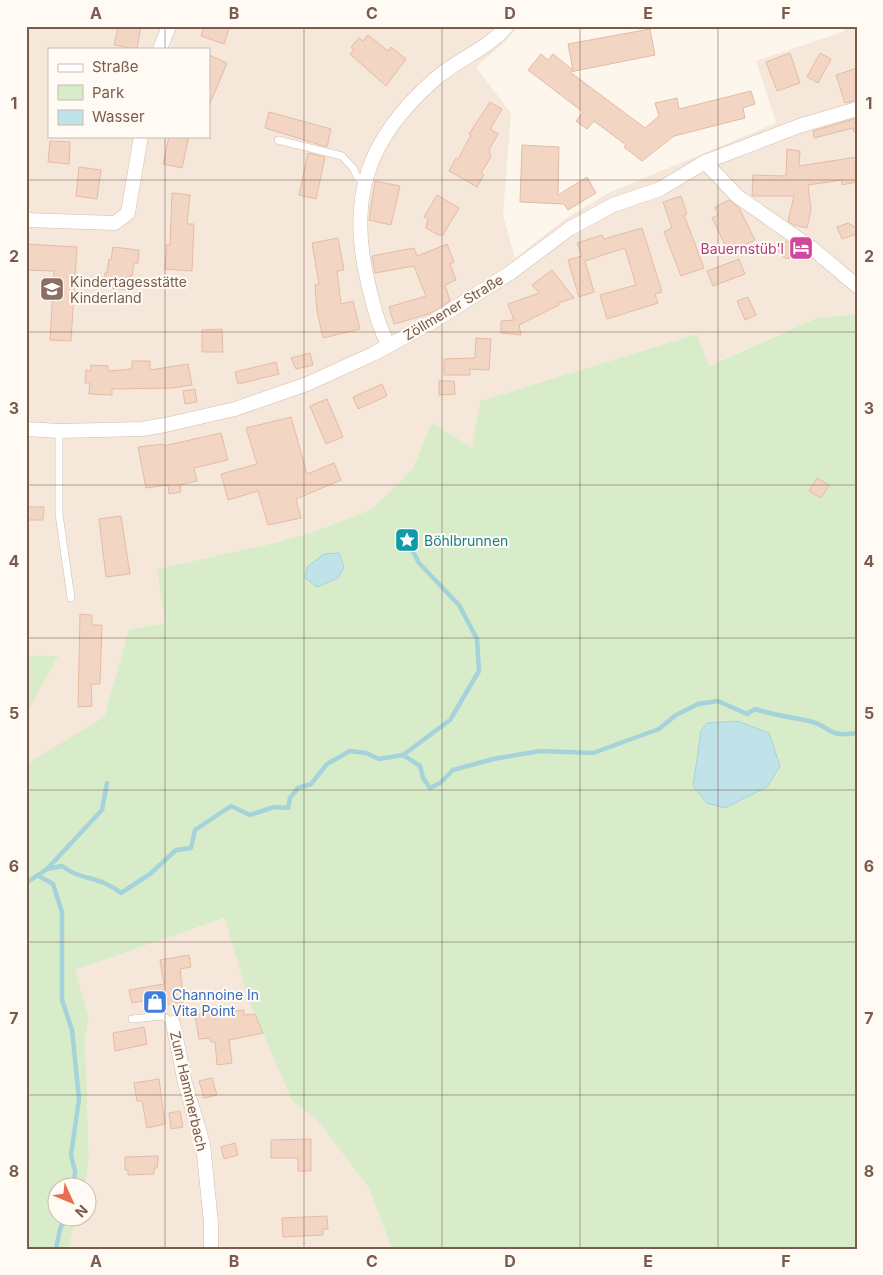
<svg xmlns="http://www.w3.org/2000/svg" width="883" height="1275" font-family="Inter,sans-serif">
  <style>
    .residential { fill: #f5e8da; fill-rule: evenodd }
    .green { fill: #d8ecc9 }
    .water { fill: #bfe3e8; stroke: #a5d3da }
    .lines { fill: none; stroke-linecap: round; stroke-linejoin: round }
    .stream { stroke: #a5d3da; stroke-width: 4.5 }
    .building { fill: #f3d5c3; stroke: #e6bba3 }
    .lane-casing { stroke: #d1beb0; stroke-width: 8 }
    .street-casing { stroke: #d1beb0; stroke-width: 15 }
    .lane { stroke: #fff; stroke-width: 7 }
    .street { stroke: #fff; stroke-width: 14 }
    .grid { fill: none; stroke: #7a5c4d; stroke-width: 1; stroke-opacity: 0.55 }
    .labels { text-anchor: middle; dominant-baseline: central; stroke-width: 4; stroke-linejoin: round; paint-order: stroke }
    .hotel-label { font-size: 14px; fill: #b23c85; stroke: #fffaf3; text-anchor: end }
    .education-label { font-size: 14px; fill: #785e54; stroke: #fffaf3; text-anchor: start }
    .street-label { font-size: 14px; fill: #7a5c4d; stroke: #fffaf3 }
    .culture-label { font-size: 14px; fill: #0d838f; stroke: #fffaf3; text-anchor: start }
    .shop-label { font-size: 14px; fill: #366cbe; stroke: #fffaf3; text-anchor: start }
    .neatline { fill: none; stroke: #7a5c4d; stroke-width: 2 }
    .grid-label { font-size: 16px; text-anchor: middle; font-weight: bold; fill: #7a5c4d }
  </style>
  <rect width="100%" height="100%" fill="#fdf6ec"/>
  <g class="residential">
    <path d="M 26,26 L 518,26 L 505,42 L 476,67 L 511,113 L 503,215 L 515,258 L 565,219 L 608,193 L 776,123 L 756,61 L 845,31 L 844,26 L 857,26 L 857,314 L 817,318 L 708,366 L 697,334 L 480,401 L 473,449 L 432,422 L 412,470 L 373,509 L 316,531 L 274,543 L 157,569 L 165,623 L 129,629 L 104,717 L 28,764 L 26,715 L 57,656 L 26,655 ZM 49,49 L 209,49 L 209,136 L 49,136 Z"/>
    <polygon points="226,918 248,999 292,1101 317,1120 369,1188 392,1249 68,1249 76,1218 88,1218 88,1188 85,1187 89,1157 85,1038 89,1017 75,970"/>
  </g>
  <g class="green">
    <polygon points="857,314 857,1249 392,1249 369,1188 317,1120 292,1101 248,999 225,918 75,970 89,1017 85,1038 89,1157 85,1187 58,1188 58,1218 76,1218 68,1249 26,1249 26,751 28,763 104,717 129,629 165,623 157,569 274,543 316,531 372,509 412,470 432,422 472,448 480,401 697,334 709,366 817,318"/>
    <polygon points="26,655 58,656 26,715"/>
  </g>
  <g class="water">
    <polygon points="339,553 344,567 338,578 317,587 305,578 307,567 324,554"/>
    <polygon points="737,721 769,733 780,766 767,787 725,808 707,803 693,786 701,731 707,723"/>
  </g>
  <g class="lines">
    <g class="stream">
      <polyline points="403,755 450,720 479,671 477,639 459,605 419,563 407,540"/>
      <polyline points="47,869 102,810 107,783"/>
      <polyline points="39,876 53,884 62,912 62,1000 72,1030 79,1099 71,1155 75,1171 74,1188"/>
      <path d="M 26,883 L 47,869 L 62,866 C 81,881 99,875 121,893 L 150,874 L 176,850 L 191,848 L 195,830 L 231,806 L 250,815 L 274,807 L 288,808 L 290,798 L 298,788 L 311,784 L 327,764 L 350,751 L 366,753 L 379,759 L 403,755 L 420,766 L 423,778 L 430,788 L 440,783 L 453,770 L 493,759 L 540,751 L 593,753 L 659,729 L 676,715 L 698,704 L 718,701 L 747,714 L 755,709 C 773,715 791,717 809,721 C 832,726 826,738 857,733"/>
      <polyline points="56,1249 60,1229 65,1218"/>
    </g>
  </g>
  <g class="building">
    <polygon points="118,26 141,26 137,49 114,45"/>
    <polygon points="204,26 230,26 224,44 201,36"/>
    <polygon points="650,29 655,55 570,72 645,128 659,116 655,103 677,98 679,109 751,91 755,104 743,108 745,118 674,136 642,161 624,147 626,145 594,121 587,129 576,121 583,112 528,70 541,54 548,60 553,54 573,70 568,44"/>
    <polygon points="368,35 388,51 391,47 406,59 386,86 350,54 354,49 351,47 359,38 363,41"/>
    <polygon points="790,53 800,83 777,91 766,62"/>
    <polygon points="820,53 831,59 818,83 807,77"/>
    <polygon points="209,55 227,63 209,106"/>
    <polygon points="857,68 857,100 845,103 836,75"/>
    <polygon points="490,102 502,109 490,129 498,134 489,150 491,157 481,173 484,175 477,187 449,171 456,158 458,159 471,135 469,134"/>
    <polygon points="269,112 331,129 327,147 265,128"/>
    <polygon points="857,118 857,131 854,132 853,128 814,138 813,131"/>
    <polygon points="169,136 189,136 182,168 163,164"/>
    <polygon points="50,141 70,142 69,164 48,162"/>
    <polygon points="522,145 559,147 558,195 587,177 596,193 568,210 564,204 520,202"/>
    <polygon points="787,149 800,151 799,166 857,157 857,182 842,185 842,180 808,185 811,210 807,228 794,225 788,221 794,196 752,196 753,175 786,176"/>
    <polygon points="308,153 325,157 316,199 299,195"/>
    <polygon points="79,167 101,170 97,199 76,196"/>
    <polygon points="375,181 400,186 391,225 369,220"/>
    <polygon points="172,193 190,195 187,224 194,224 192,271 165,269 167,244 170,245"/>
    <polygon points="437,195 459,208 443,235 438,235 426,228 428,219 424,217"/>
    <polygon points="681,196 687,214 684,215 704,268 681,276 664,232 672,228 663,202"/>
    <polygon points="729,200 739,208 755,240 729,253 712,218 718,215 715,207"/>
    <polygon points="848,223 857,228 857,234 842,239 837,227"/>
    <polygon points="642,228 662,292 655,294 658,303 607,319 600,295 636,285 625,248 585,261 594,292 579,297 568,260 582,256 577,243 602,235 604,239"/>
    <polygon points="338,238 344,270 337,271 341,304 353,301 360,329 323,338 317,311 315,285 319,284 312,243"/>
    <polygon points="786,241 803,252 786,259 777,250"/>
    <polygon points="26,244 77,247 71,341 50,340 54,271 26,270"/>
    <polygon points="447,244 454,262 450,264 456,280 445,285 450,301 429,314 394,324 389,307 426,296 414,266 375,273 372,256 414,248 417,256"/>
    <polygon points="113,247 139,250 138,263 134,263 132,276 129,276 127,290 103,287 105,273 107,273 109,259 111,260"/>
    <polygon points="739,259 745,274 713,286 707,271"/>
    <polygon points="552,270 574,298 558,303 559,305 519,325 521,335 501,333 501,321 514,320 508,304 539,293 532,285"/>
    <polygon points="748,297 756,315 745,320 737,301"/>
    <polygon points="222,329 223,352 202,352 202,330"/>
    <polygon points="476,338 491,339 489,370 470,369 470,375 444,375 444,359 475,358"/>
    <polygon points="310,353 313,365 296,369 291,358"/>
    <polygon points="132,361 150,361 150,370 188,364 192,385 172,388 112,389 112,395 89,394 90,383 85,383 86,370 91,371 91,365 108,366 108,371 132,369"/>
    <polygon points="276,362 279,374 238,384 235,372"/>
    <polygon points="439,381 454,381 455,394 439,395"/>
    <polygon points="382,384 387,396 358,409 353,397"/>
    <polygon points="195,389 197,402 185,404 183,391"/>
    <polygon points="327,399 343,437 326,444 310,406"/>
    <polygon points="291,417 307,474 334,463 341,480 296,499 301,518 268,525 258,491 228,500 221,474 257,464 246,428"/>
    <polygon points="221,433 228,460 194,468 197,481 180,485 181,492 169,494 168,485 146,488 138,447 163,444 163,446"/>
    <polygon points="817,478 829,485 821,498 809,491"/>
    <polygon points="26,507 44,507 43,520 26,520"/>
    <polygon points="121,516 130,574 106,577 99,519"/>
    <polygon points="80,614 92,615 92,625 102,625 100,684 91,684 92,706 78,707"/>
    <polygon points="189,955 191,967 180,969 184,1002 158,1006 158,1001 149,1002 149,1000 132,1003 129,990 164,984 160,960"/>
    <polygon points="244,1010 244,1015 255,1014 263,1033 229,1040 232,1063 217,1065 215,1042 211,1042 210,1038 199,1039 195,1015"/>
    <polygon points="144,1027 147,1044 115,1051 113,1033"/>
    <polygon points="212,1078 217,1095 204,1098 199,1081"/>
    <polygon points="159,1079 165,1124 147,1128 142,1101 137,1101 134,1083"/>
    <polygon points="180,1111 183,1127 171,1129 169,1113"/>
    <polygon points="311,1139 311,1171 298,1171 298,1158 271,1158 271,1140"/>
    <polygon points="235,1143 238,1155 224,1159 221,1147"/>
    <polygon points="158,1156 157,1168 154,1168 154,1174 128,1175 128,1170 125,1170 125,1157"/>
    <polygon points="327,1216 328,1229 323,1229 323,1235 283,1237 282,1218"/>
  </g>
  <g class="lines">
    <defs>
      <g id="lane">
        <polyline points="278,140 342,156 353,168 358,178 364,181"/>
        <polyline points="59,431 59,514 71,598"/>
        <polyline points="132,1019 163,1016 173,1023"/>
      </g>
      <g id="street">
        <polyline points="160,49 169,26"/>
        <polyline points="705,162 737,196 813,249 857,286"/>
        <polyline points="26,220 115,223 128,213 141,136"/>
        <path d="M 388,344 C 378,325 373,304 368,283 C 347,197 368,138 434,80 C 457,59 487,50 507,26"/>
        <polyline points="26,429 59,431 142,429 165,425 235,409 307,384 373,354 434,321 510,273 569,229 613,205 660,189 705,162 799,126 857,109"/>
        <polyline points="173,1023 185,1083 203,1144 211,1223 211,1249"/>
      </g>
    </defs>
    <use href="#lane" class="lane-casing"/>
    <use href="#street" class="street-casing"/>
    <use href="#lane" class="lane"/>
    <use href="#street" class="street"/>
  </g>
  <path class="grid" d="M 165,26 L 165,49M 304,26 L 304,1249M 442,26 L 442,1249M 580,26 L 580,1249M 718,26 L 718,1249M 165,136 L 165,1249M 26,180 L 857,180M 26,332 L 857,332M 26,485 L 857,485M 26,638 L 857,638M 26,790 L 857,790M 26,942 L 857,942M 26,1095 L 857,1095"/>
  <defs>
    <symbol id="hotel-square" viewBox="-11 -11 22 22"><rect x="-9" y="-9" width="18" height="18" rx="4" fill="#d1479c" stroke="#fffaf3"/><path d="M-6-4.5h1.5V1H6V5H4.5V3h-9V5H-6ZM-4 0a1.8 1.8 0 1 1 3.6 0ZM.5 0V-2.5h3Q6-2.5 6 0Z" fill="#fff"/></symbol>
    <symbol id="school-square" viewBox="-11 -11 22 22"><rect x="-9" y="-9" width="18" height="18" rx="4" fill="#8d6e63" stroke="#fffaf3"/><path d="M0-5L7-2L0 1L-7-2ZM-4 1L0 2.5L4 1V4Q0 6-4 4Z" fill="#fff"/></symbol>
    <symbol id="sight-square" viewBox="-11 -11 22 22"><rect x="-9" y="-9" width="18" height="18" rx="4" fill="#0f9aa8" stroke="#fffaf3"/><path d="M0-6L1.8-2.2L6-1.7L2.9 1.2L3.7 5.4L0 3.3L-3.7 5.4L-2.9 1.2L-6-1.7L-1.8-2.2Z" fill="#fff"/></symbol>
    <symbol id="shop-square" viewBox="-11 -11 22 22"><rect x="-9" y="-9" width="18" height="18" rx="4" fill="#3f7fe0" stroke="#fffaf3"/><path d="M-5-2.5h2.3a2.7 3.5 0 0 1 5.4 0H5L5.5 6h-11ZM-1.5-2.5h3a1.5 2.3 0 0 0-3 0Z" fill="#fff"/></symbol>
  </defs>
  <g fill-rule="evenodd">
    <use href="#hotel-square" x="787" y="234" width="28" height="28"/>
    <use href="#school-square" x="38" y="275" width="28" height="28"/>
    <use href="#sight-square" x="393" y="526" width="28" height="28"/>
    <use href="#shop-square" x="141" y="988" width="28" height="28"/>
  </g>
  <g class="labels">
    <g class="hotel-label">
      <text x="784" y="248">Bauernstüb'l</text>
    </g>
    <g class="education-label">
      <text x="70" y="281">Kindertagesstätte<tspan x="70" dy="16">Kinderland</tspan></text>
    </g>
    <g class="street-label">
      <text transform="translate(453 307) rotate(-31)">Zöllmener Straße</text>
      <text transform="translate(189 1091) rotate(77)">Zum Hammerbach</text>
    </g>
    <g class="culture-label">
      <text x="424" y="540">Böhlbrunnen</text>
    </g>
    <g class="shop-label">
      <text x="172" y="994">Channoine In<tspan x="172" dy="16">Vita Point</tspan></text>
    </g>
  </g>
  <rect width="883" height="1275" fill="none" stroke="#fffaf3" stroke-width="55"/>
  <rect x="48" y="48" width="162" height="90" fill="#fffaf3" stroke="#cabbb1"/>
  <rect x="58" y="64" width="25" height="8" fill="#ffffff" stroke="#cabbb1"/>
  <text x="92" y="72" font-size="15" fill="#7a5c4d">Straße</text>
  <rect x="58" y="85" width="25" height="15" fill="#d8ecc9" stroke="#cabbb1"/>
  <text x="92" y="98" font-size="15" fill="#7a5c4d">Park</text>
  <rect x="58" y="110" width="25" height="15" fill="#bfe3e8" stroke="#cabbb1"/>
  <text x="92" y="122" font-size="15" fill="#7a5c4d">Wasser</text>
  <g transform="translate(72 1202) rotate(134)"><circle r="24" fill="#fffaf3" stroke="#cabbb1"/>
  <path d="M0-4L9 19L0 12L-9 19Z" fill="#e76f51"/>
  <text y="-8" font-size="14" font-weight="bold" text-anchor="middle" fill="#7a5c4d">N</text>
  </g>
  <rect x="28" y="28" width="828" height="1220" class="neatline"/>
  <g class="grid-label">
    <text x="96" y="19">A</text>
    <text x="234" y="19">B</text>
    <text x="372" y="19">C</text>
    <text x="510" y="19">D</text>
    <text x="648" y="19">E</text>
    <text x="786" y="19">F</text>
    <text x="14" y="109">1</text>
    <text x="869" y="109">1</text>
    <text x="14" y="262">2</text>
    <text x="869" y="262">2</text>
    <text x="14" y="414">3</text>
    <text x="869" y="414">3</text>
    <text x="14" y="567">4</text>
    <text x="869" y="567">4</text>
    <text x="14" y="719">5</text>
    <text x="869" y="719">5</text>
    <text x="14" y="872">6</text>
    <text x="869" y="872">6</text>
    <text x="14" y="1024">7</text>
    <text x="869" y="1024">7</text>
    <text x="14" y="1177">8</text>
    <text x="869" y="1177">8</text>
    <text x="96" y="1267">A</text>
    <text x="234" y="1267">B</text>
    <text x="372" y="1267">C</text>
    <text x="510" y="1267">D</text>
    <text x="648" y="1267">E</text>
    <text x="786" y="1267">F</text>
  </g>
</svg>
